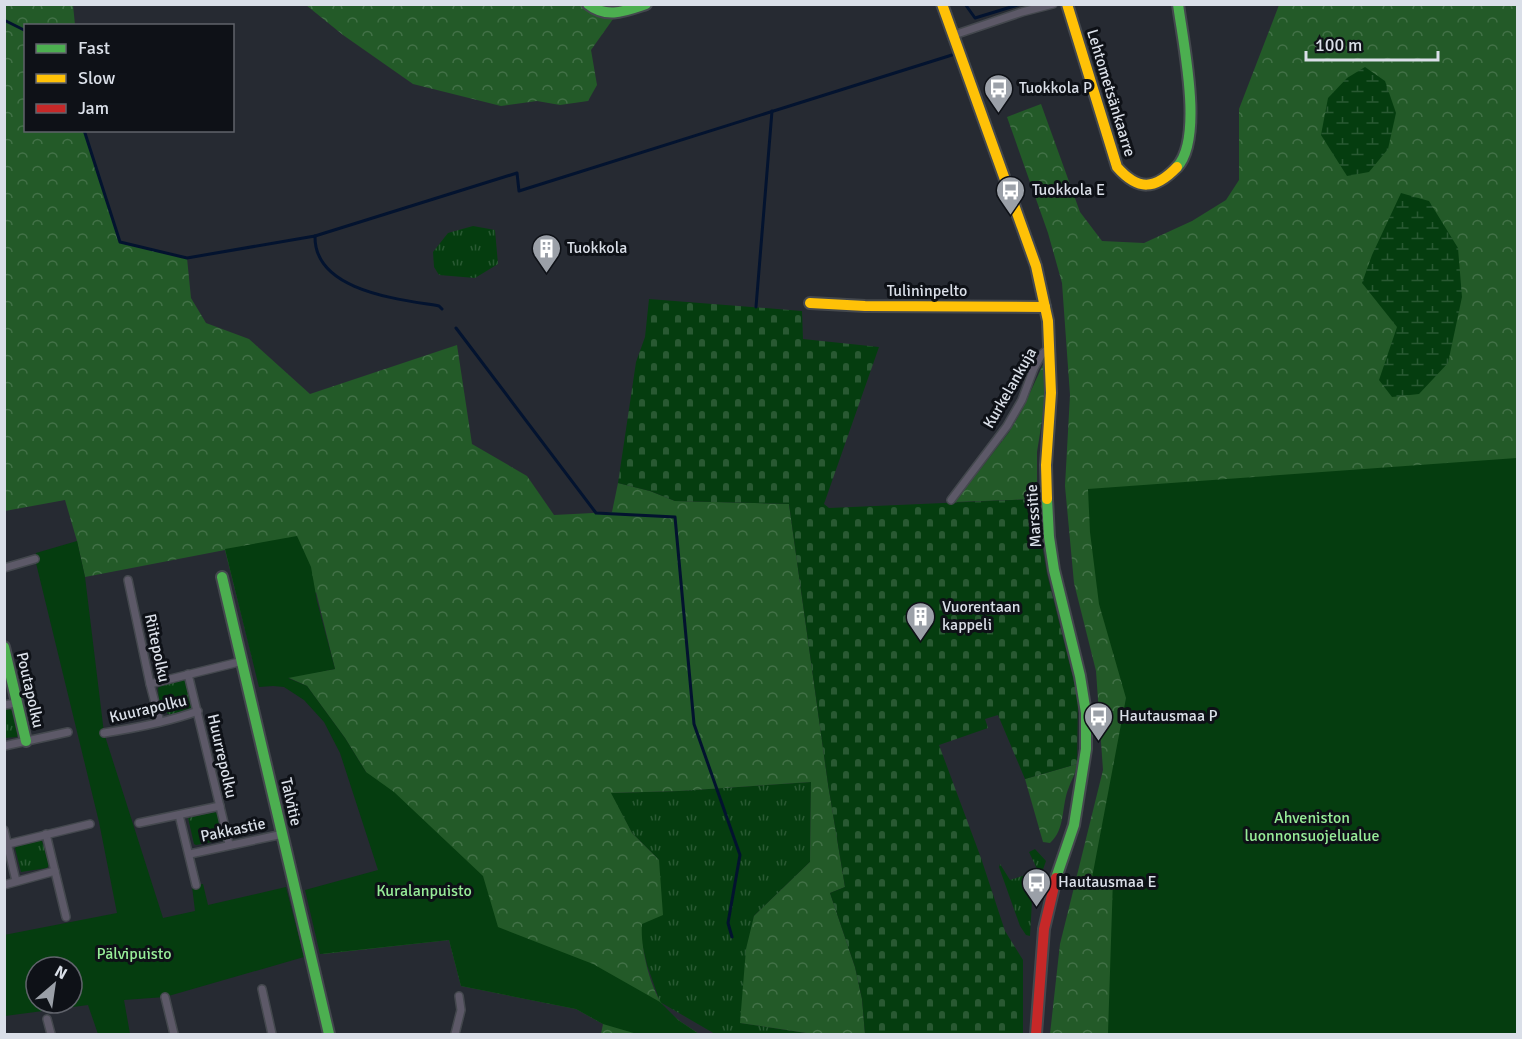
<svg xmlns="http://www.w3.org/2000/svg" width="1522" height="1039" font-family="Signika,sans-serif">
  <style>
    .grass { fill: url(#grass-tufts) }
    .forest { fill: url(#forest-crowns) }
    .wetland { fill: url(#wetland-marsh) }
    .cemetery { fill: url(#cemetery-stones) }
    .green { fill: #053d0f; fill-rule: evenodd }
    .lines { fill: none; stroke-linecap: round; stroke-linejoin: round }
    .stream { stroke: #03132f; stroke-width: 3 }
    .street-casing { stroke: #44484e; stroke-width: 10 }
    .fast-casing { stroke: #44484e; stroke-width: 14 }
    .slow-casing { stroke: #44484e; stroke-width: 14 }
    .jam-casing { stroke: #44484e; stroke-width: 14 }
    .street { stroke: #5d5968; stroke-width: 7 }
    .fast { stroke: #4caf50; stroke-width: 10 }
    .slow { stroke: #ffc107; stroke-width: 10 }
    .jam { stroke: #c62828; stroke-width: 10 }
    .labels { text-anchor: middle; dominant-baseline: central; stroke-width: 6; stroke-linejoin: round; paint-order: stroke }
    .poi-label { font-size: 16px; fill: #dadfe8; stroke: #0e1117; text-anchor: start }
    .street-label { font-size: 16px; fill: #dadfe8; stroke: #0e1117 }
    .park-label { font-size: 16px; fill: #97ec98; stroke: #0e1117 }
  </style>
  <defs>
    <pattern id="grass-tufts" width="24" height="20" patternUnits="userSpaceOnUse" patternTransform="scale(1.5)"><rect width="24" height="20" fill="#053d0f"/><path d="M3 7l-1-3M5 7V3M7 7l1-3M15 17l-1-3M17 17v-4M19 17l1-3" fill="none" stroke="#295932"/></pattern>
    <pattern id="forest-crowns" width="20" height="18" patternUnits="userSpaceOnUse" patternTransform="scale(1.5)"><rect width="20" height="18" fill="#235a28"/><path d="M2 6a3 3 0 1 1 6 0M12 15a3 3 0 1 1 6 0" fill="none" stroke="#427147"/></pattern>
    <pattern id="wetland-marsh" width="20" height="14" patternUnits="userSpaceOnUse" patternTransform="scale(1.5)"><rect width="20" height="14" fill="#053d0f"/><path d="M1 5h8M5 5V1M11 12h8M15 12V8" fill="none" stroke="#295932"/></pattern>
    <pattern id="cemetery-stones" width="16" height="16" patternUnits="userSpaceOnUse" patternTransform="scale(1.5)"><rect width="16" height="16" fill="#053d0f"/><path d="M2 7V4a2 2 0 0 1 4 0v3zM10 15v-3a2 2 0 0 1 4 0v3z" fill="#295932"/></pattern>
  </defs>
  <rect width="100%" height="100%" fill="#262a32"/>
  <g class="grass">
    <polygon points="473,226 495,230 498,264 475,278 439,275 434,267 433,252 448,233"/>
    <polygon points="186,679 193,707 171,715 168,714 159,701 158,688 164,683"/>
    <polygon points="9,709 15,712 21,731 17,737 5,738 4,710"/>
    <polygon points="811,782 810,862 754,916 741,1023 813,1034 715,1034 660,1002 647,965 641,939 641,924 659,860 632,833 610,793 679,791"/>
    <polygon points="215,812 218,814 224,840 196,845 194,844 188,818"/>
    <polygon points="40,840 42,841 49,865 47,868 21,872 15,848 17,845"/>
    <polygon points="1035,849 1046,861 1032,901 1030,936 1026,935 1020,926 999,867 1000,864 1010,880 1038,871 1029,852"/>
  </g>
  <g class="forest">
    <path d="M 5,5 L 73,5 L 75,25 L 26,26 L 26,130 L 84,131 L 120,242 L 187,258 L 191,298 L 206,323 L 249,339 L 310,394 L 457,345 L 472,444 L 527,476 L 554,515 L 612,512 L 618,483 L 650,491 L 675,501 L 789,504 L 828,784 L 845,887 L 830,893 L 855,967 L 862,999 L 865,1034 L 813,1034 L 740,1023 L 746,949 L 754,916 L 810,862 L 811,782 L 679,791 L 611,793 L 632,833 L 659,860 L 663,915 L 642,924 C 640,945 649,982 660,1001 C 668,1015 686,1025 699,1034 L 601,1034 L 603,1024 L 576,1009 L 461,986 L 449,940 L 323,954 L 378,870 L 366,772 L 345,738 L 307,686 L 287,677 L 335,669 L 316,592 L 253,661 L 225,550 L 85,577 L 77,541 L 65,500 L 5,511 Z"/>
    <polygon points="306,5 623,5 591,50 597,85 588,101 560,105 537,101 501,106 413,84 343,35"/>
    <polygon points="1279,5 1517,5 1517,1034 1050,1034 1060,944 1103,770 1096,671 1074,583 1065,486 1070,395 1062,283 1048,233 1007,117 1041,104 1080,212 1102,241 1144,243 1192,221 1226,200 1239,180 1239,109"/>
    <polygon points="1046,358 1044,408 1037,452 1037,499 955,502 1009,432 1022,410"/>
    <path d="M 1077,764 C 1076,773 1072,779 1069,787 C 1061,805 1066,829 1050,843 L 1043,842 L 1025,779 Z"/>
  </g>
  <g class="wetland">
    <polygon points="1365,67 1385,81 1396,113 1388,149 1369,172 1347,176 1321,135 1328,98 1347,78"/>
    <polygon points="1401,193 1429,201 1458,248 1462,297 1448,363 1419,394 1392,397 1379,380 1397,327 1362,283 1372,255"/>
  </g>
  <polygon class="cemetery" points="649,299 802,311 803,339 879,347 824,504 829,508 1037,499 1041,539 1047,574 1078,698 1077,764 1025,779 998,715 985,719 988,728 939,745 981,858 1005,931 1023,960 1023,1034 865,1034 862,999 855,967 830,893 845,887 828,784 789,504 675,501 650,491 618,483 636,362 645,337"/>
  <g class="green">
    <polygon points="1517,458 1517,1034 1108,1034 1113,879 1092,878 1126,698 1099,604 1090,532 1088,489"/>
    <polygon points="297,536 311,567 317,601 335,669 288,678 307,686 345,738 366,772 394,792 483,876 498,927 593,964 660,1002 678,1020 699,1034 637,1034 603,1024 576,1009 461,986 449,940 320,954 305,890 378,870 340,753 324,722 304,700 284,687 273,686 259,687 225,549"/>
    <path d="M 77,541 L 85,577 L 104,733 L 163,918 L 195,911 L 192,886 L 203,884 L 208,905 L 286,887 L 304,957 L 165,997 L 124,1000 L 130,1034 L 98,1034 L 88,1005 L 5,1016 L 4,935 L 117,913 L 99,822 L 35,559 L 36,553 ZM 36,967 L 72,967 L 72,1003 L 36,1003 Z"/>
  </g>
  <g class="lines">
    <g class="stream">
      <polyline points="965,4 975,18 1021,4"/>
      <polyline points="4,20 26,31"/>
      <path d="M 84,130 L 120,242 L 187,258 L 315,236 C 314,291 398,299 439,306 L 442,309"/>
      <polyline points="315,236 517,173 519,191 952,55"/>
      <polyline points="756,307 772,111"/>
      <polyline points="456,328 596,513 675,517 694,724 740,855 728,923 732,937"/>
    </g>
    <defs>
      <g id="street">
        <polyline points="954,35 1022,12 1053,4"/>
        <polyline points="951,500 1007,426 1022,400 1034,368 1042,354 1050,347"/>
        <polyline points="4,568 35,559"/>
        <polyline points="128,580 150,684 160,722"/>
        <polyline points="188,674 229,844"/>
        <polyline points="150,684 243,661"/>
        <polyline points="4,705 17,703"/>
        <path d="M 104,733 C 136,728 168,722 198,711"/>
        <polyline points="4,746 68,732"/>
        <polyline points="179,815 196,885"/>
        <polyline points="139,823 220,806"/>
        <polyline points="4,830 16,881"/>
        <polyline points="46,834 66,917"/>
        <polyline points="8,844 90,824"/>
        <polyline points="190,854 283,834"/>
        <polyline points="4,885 55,871"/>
        <polyline points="262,989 272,1034"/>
        <polyline points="165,997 174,1034"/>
        <polyline points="47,1019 51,1034"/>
        <polyline points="455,1034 461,1010 459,996"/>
      </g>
      <g id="fast">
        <path d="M 588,4 C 607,19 625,11 646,4"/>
        <path d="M 1177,167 C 1204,138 1183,43 1178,4"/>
        <polyline points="1047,499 1049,537 1054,570 1080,676 1086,713 1086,749 1074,825 1056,878"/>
        <polyline points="222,577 329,1034"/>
        <polyline points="4,647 26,741"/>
      </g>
      <g id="slow">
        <polyline points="942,4 1036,266 1048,321 1051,393 1046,465 1047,499"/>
        <path d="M 1067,4 L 1117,167 C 1138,191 1155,190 1177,167"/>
        <polyline points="810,303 865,306 1045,307"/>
      </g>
      <polyline id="jam" points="1036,1034 1044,929 1056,878"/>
    </defs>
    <use href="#street" class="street-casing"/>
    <use href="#fast" class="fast-casing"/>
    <use href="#slow" class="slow-casing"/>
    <use href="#jam" class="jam-casing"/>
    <use href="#street" class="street"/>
    <use href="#fast" class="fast"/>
    <use href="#slow" class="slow"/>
    <use href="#jam" class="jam"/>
  </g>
  <defs>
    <symbol id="bus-pin" viewBox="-11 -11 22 30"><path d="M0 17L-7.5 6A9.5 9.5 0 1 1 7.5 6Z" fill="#9ba0a8" stroke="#0e1117"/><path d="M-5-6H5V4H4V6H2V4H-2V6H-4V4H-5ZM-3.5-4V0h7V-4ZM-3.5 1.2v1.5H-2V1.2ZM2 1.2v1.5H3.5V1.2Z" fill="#fff"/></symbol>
    <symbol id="building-pin" viewBox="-11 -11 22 30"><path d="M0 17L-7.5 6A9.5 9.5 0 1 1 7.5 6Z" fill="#9ba0a8" stroke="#0e1117"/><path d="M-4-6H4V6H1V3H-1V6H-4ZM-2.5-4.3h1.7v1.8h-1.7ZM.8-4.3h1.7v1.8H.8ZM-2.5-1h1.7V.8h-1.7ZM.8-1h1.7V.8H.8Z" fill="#fff"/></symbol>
  </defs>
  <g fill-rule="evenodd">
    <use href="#bus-pin" x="982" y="72" width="33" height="45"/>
    <use href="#bus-pin" x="994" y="174" width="33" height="45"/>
    <use href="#building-pin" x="530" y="232" width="33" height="45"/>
    <use href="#building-pin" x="904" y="600" width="33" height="45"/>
    <use href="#bus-pin" x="1082" y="700" width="33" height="45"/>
    <use href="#bus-pin" x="1020" y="866" width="33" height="45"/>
  </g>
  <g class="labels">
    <g class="poi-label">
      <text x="1019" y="88">Tuokkola P</text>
      <text x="1032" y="190">Tuokkola E</text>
      <text x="567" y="248">Tuokkola</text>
      <text x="942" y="607">Vuorentaan<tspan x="942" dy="18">kappeli</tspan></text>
      <text x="1119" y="716">Hautausmaa P</text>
      <text x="1058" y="882">Hautausmaa E</text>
    </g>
    <g class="street-label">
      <text transform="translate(1111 93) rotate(73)">Lehtometsänkaarre</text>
      <text x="927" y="291">Tulininpelto</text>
      <text transform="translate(1010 388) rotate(-60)">Kurkelankuja</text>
      <text transform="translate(1034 516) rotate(-94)">Marssitie</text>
      <text transform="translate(157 648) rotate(78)">Riitepolku</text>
      <text transform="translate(30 690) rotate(77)">Poutapolku</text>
      <text transform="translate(148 709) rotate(-13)">Kuurapolku</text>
      <text transform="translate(222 756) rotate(77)">Huurrepolku</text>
      <text transform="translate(291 802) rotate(77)">Talvitie</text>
      <text transform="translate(233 830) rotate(-12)">Pakkastie</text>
    </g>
    <g class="park-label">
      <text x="1312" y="818">Ahveniston<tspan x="1312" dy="18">luonnonsuojelualue</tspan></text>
      <text x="424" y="891">Kuralanpuisto</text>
      <text x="134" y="954">Pälvipuisto</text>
    </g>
  </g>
  <rect width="1522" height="1039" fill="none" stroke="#dadfe8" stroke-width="12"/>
  <rect x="24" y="24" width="210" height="108" fill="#0e1117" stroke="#60636b" stroke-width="1.5"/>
  <rect x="36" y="44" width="30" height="9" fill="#4caf50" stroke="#60636b" stroke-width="1.5"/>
  <text x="78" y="54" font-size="18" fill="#dadfe8">Fast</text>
  <rect x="36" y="74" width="30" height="9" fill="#ffc107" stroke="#60636b" stroke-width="1.5"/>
  <text x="78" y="84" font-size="18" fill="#dadfe8">Slow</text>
  <rect x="36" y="104" width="30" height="9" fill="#c62828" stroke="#60636b" stroke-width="1.5"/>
  <text x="78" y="114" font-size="18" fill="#dadfe8">Jam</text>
  <g transform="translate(54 985) rotate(29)"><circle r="28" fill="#0e1117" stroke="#60636b" stroke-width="1.5"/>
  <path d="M0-4.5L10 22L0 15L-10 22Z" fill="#9ba0a8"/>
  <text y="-9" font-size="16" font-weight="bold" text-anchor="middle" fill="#dadfe8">N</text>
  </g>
  <path d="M1306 51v9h132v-9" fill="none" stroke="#dadfe8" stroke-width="3"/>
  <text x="1315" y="51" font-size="18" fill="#dadfe8" stroke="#0e1117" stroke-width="4.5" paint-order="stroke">100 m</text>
</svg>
